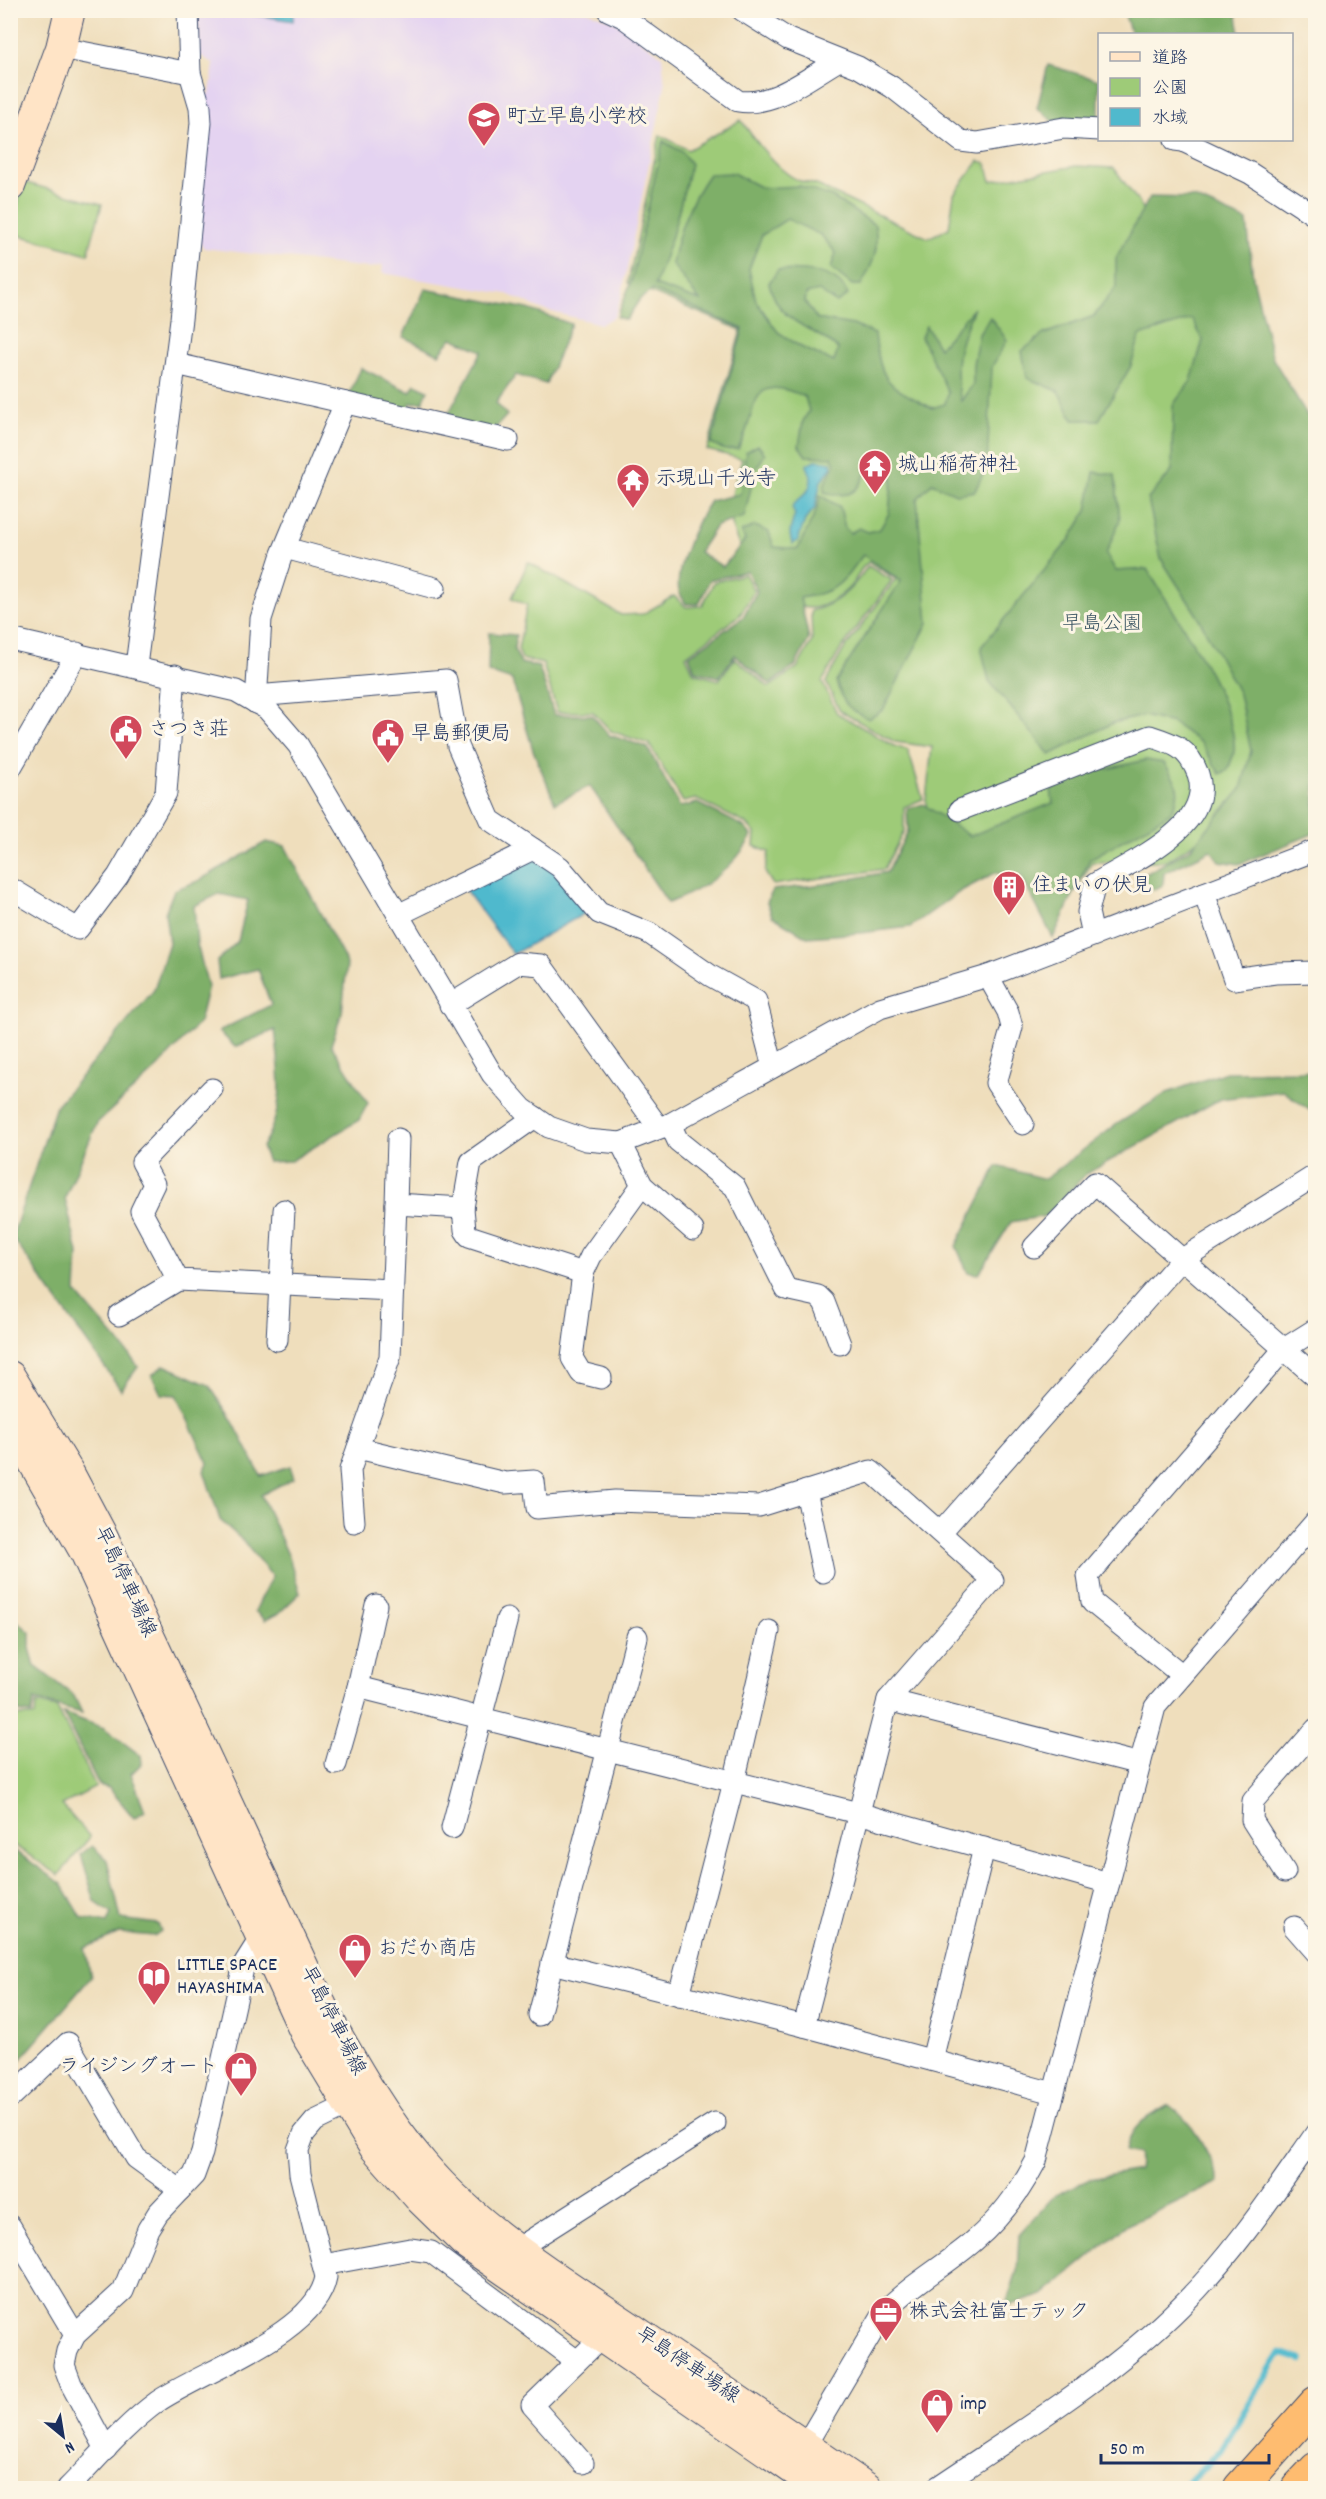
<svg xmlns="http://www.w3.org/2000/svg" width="1326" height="2499" font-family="Dekko,'Klee One',sans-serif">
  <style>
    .built { fill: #e4d3f1 }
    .green { fill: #9ecb78; stroke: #5c7d6b; stroke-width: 1.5 }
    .forest { fill: #7eaf68; stroke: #4c6f63; stroke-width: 1.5 }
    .water { fill: #50b9cd; stroke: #367496; stroke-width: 1.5 }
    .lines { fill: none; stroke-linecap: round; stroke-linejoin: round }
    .stream { stroke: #50b9cd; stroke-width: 7 }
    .minor-casing { stroke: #3b496c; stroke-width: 23 }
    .secondary-casing { stroke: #3b496c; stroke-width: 32 }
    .trunk-casing { stroke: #3b496c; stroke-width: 35 }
    .minor { stroke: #fff; stroke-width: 21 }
    .secondary { stroke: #ffe4c6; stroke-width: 30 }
    .trunk { stroke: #febc70; stroke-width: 33 }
    .labels { text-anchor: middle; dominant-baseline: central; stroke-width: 6; stroke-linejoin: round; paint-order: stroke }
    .poi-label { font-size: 20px; fill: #1b2f5e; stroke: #fcf5e5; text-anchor: start }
    .park-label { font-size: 20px; fill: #3c5664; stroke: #fcf5e5 }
    .street-label { font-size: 20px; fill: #1b2f5e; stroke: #fcf5e5 }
  </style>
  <rect width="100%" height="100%" fill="#fcf5e5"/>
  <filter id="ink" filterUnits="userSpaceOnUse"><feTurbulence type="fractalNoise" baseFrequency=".0167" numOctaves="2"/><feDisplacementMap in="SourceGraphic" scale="12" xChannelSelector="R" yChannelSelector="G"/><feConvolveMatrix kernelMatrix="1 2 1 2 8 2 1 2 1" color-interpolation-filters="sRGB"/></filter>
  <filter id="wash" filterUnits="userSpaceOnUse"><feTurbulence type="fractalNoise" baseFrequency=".008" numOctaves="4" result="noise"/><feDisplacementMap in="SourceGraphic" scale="24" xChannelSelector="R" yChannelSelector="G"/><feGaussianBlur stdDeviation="1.35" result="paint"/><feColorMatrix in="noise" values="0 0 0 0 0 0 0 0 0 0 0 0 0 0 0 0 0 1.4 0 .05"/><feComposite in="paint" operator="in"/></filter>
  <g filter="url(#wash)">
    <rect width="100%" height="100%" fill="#efdebc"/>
    <polygon class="built" points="197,11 587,11 617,23 662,56 665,86 621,298 614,317 601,324 544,310 507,294 382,273 383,265 369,268 204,248 195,236 205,96 210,93 214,64 200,55"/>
    <g class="green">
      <path d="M 741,120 C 754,139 778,173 800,181 C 811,185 816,182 826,190 L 928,238 L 949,228 L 954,194 L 979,161 L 986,163 L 991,181 L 1076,166 L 1114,168 L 1189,272 L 1316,806 L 1210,833 L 1166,861 L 1092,862 L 1072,897 L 1023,873 L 927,839 L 926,799 L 932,747 L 895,742 L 840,711 L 826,682 L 843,651 L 896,579 L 869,562 C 860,567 859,575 853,583 C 845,594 825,608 811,608 C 774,608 734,551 731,518 C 728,498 737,478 742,459 L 707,450 L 741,330 L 628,283 L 660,135 L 688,150 Z"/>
      <polygon points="23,182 102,204 88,254 11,233"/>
      <path d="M 528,562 L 621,615 L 643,614 L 674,596 L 686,607 L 702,606 L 714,582 L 745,574 L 754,591 L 740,615 L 686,656 L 694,673 L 719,680 L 735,658 L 769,687 L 797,668 L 812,641 L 811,611 C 839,604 852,589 868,566 L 892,580 L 841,649 L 822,682 L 837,713 L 894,746 L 908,750 L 923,799 L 904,807 L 904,831 L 884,869 L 773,885 L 765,872 L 769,852 L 754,846 L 755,833 L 747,824 L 696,799 L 683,802 L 649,744 L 611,731 L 593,712 L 557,712 L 543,664 L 522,659 L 518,649 L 527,605 L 512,598 Z"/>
      <polygon points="36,1703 57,1708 96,1787 62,1805 90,1837 59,1875 11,1843 11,1716 35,1716"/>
    </g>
    <g class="forest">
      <polygon points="1121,11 1236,11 1240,34 1131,34 1124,12"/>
      <polygon points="1048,65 1099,80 1099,117 1054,122 1037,108"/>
      <path d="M 663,141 L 682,152 L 691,164 L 672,236 L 655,285 L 700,301 L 672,264 C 678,231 689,202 709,174 L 733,173 L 762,188 L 800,186 L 832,197 L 875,225 C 879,251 874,262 861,285 L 852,285 L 831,268 L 836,253 L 821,235 L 787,219 L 762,235 L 749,269 L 756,301 L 778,332 L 801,347 L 834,362 L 838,349 C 810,324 779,325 769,283 L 778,270 C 804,272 836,267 848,295 L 837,303 L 819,291 L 806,294 L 805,302 L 817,319 L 853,325 L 875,334 C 881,386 889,385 932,408 L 945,404 L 948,392 L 921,337 L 926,326 L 939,348 L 974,308 C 959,344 952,362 961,401 L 973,384 L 973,364 L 979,334 L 990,317 L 1007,340 L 992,367 L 987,465 L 975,491 L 956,494 L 932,483 L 917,499 L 928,623 L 883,710 L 869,719 C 847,709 843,704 836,681 L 901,581 L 863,555 C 841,584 838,592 800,598 L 809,639 L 795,666 L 770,684 L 735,655 L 719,677 L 695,671 L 689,656 L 743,617 L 757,591 L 747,571 L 710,580 L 699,604 L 686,604 C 684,600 680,595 679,591 C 674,568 697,520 710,501 L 740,494 L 746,452 L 758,445 L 765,454 L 755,471 L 744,517 L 716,526 L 699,552 L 723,567 L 745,540 L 741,532 L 755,526 L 769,532 L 774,547 L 798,549 C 805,531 818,514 820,495 L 840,507 L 845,528 L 850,533 L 859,528 L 868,532 L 880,529 L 889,513 L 893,468 L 872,459 C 860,485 858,502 824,492 L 824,485 L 835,464 L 832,457 L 806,456 L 799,446 L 803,421 L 809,411 L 805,397 C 744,368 759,416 738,449 L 725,450 L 711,444 L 743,329 L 653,290 L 640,299 L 626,320 L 617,317 L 632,279 Z"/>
      <polygon points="1150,197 1194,198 1247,221 1253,278 1273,359 1315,428 1315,833 1239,864 1219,861 1211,850 1164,873 1163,885 1153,890 1145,886 1140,877 1190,849 1241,789 1251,751 1239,694 1197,615 1161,559 1148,499 1172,471 1173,405 1191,381 1203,340 1192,319 1140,336 1131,366 1099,420 1073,420 1058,391 1027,378 1022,351 1044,334 1094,316 1116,287 1116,258"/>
      <polygon points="425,289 528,309 571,324 546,384 516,375 496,403 507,415 491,433 446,418 482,351 452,338 439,354 403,337"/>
      <polygon points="361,368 410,392 415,384 428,390 423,402 411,403 405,412 347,399"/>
      <path d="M 1094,472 L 1115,475 L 1120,520 L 1106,554 L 1116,571 L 1147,569 C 1171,608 1239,707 1234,752 C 1233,757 1230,764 1228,770 L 1220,774 L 1201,743 L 1173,723 L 1143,716 L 1113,723 L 1050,755 L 989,681 L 981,647 L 1070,539 L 1087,511 Z"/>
      <path d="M 489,633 L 516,635 L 514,649 L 521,663 L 539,667 L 554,715 L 592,715 L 609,735 L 647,747 L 680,807 L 697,803 L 743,826 L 752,836 C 734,868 703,890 668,903 L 590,786 L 555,803 L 533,750 L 512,680 L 488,672 Z"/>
      <path d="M 1146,760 L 1164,763 C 1177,782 1184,792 1170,813 L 1090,859 L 1053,938 L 1021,876 L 995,873 L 961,891 L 910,927 L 860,933 L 807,937 L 772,916 L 767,902 L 773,890 L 824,884 L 887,872 L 908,831 L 907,809 L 923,804 L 970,836 L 1053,803 L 1051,790 L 1070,779 L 1093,772 Z"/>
      <path d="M 266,842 L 285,846 L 347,964 L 342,1013 L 331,1045 L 368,1103 L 359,1120 L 291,1161 L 268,1162 L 262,1147 C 287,1106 280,1076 275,1030 L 235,1047 L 219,1031 L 271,1005 L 258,969 L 219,979 L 217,961 L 238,941 L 248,900 L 219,894 L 194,906 L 197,944 L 208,986 L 199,1023 L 158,1067 L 97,1123 L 65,1198 L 78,1253 L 76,1292 C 96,1318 120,1340 138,1367 L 121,1390 L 12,1237 L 56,1106 L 154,990 L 169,943 L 165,913 L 174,890 L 198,881 Z"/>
      <polygon points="1309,1071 1315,1073 1315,1114 1283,1091 1220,1099 1086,1174 1046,1216 1011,1222 979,1274 968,1273 956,1246 997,1166 1045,1179 1117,1124 1167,1093 1226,1072"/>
      <polygon points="164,1365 209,1385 232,1420 261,1476 290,1466 294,1478 261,1495 289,1557 300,1593 278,1614 265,1620 255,1611 272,1576 241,1539 220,1520 204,1471 208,1463 176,1395 161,1394 152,1375"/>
      <polygon points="10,1615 30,1632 30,1648 35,1666 74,1696 82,1713 34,1700 32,1714 11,1711"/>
      <polygon points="63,1713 104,1728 141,1756 142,1763 131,1774 145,1811 134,1818 109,1788 99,1785"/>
      <polygon points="92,1846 107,1860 121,1919 158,1924 161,1931 154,1936 119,1933 85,1948 91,1977 16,2065 10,2061 11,1848 62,1884 82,1918 107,1923 111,1913 95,1902 81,1854"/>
      <path d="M 1169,2105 C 1193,2122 1210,2153 1219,2182 L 1126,2226 L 1043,2295 L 1005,2307 L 1017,2271 L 1019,2235 L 1055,2195 L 1090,2179 L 1138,2170 L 1140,2154 L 1126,2151 C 1130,2125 1147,2117 1169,2105 Z"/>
    </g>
    <g class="water">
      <polygon points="250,11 250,10 294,11 293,21 249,14"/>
      <path d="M 816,460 L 831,462 L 832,467 L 821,481 L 815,508 L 805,520 L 798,540 L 793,544 C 787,535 792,524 795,515 L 792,507 C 799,497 812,493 811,478 C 811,472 807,469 807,464 Z"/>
      <polygon points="534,857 557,873 587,912 513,954 464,888"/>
    </g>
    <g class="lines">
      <polyline class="stream" points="1183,2488 1221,2450 1280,2353 1302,2360"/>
    </g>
  </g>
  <g filter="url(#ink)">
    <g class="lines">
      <defs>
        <g id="minor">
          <path d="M 608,10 L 623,17 L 738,101 C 774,107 809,77 839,60"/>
          <polyline points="742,10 788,39 858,67 892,87 961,141 977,143 1064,128 1100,130"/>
          <polyline points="61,48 190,73"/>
          <polyline points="1175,140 1183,141 1250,173 1316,216"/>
          <polyline points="176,364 508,440"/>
          <polyline points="285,548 435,588"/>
          <polyline points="10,639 236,691 267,709 298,745 492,1074 523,1109 549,1127 586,1140 621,1143 670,1124 880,1008 988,976 1316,850"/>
          <polyline points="136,666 181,319 201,123 200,107 190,73 188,10"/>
          <polyline points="256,696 446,680 458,746 490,820 560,867 599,913 649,933 711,976 756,1001 773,1067"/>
          <polyline points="256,703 261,619 282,554 345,403"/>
          <polyline points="10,769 77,653"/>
          <path d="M 960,810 L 1150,736 C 1175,744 1188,748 1198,774 C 1216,826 1130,862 1095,884 L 1088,912 L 1093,935"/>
          <polyline points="10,888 78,929 118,876 166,793 175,675"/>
          <polyline points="1204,893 1234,979 1275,973 1316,972"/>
          <polyline points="398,915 533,849"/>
          <polyline points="988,976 1008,1012 1012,1027 996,1083 1023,1124"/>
          <polyline points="450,1005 518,963 541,965 659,1128"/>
          <polyline points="212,1089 142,1162 154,1184 141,1211 178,1280 393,1290"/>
          <polyline points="670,1124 678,1141 735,1187 786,1289 818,1296 824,1302 840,1344"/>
          <polyline points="621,1143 642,1185 693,1230"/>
          <polyline points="396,1204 398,1139"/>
          <polyline points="463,1208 465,1230 469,1236 583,1273"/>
          <polyline points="1034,1247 1095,1183 1316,1377"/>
          <polyline points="119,1315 178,1280"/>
          <polyline points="277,1340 284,1210"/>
          <polyline points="601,1378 581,1373 572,1358 583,1273 591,1256 642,1185"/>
          <polyline points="358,1448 505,1483 534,1481 537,1508 615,1501 759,1506 871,1471 993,1580 888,1700 804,2026"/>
          <polyline points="806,1491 823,1572"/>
          <polyline points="354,1522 350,1470 390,1357 396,1204 463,1208 471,1162 535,1117"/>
          <polyline points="941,1532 1181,1260 1316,1175"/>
          <polyline points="1182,1675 1092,1602 1088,1576 1284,1349 1316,1329"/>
          <polyline points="358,1687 376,1605"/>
          <polyline points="888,1700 1140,1764"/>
          <polyline points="336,1764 358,1687 858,1813 1109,1883"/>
          <polyline points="452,1828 507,1619"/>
          <polyline points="1285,1872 1252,1820 1253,1801 1316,1729"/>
          <polyline points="1294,1927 1316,1952"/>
          <polyline points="552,1963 804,2026 1053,2093"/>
          <polyline points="679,1995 734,1782 769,1631"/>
          <polyline points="539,2015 637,1637"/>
          <polyline points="932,2060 984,1848"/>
          <polyline points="10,2098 68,2043 136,2158 180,2190"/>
          <polyline points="10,2226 75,2335"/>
          <polyline points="517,2249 715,2123"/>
          <polyline points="323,2265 410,2249 431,2252 577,2361"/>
          <polyline points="106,2449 71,2384 64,2365 67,2351 75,2335 123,2291 148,2229 158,2213 194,2175 202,2153 244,1964 261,1937 271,1932"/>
          <path d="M 798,2458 L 884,2312 C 911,2284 945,2266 974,2241 C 1001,2218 1020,2192 1036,2161 L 1155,1707 L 1316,1521"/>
          <polyline points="583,2463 532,2405 601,2338"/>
          <path d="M 68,2488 C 96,2460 124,2426 157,2402 C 202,2371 316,2334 326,2277 L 300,2174 L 298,2150 L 304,2134 L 315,2121 L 348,2105"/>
          <path d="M 936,2488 C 1019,2432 1111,2376 1181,2306 C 1234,2254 1274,2193 1316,2133"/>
        </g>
        <g id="secondary">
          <polyline points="10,186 61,48 70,10"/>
          <path d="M 10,1376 L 68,1471 L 103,1537 L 326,2015 C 355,2067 384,2118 423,2164 C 480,2231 557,2278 630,2327 C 709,2380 788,2435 867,2488"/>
          <polyline points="10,1422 86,1554 306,2035 374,2147 420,2199 465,2243 820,2488"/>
        </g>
        <g id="trunk">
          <polyline points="1240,2488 1316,2403"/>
          <polyline points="1298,2488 1316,2469"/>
        </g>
      </defs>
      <use href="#minor" class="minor-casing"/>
      <use href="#secondary" class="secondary-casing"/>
      <use href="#trunk" class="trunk-casing"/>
      <use href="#minor" class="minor"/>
      <use href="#secondary" class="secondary"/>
      <use href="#trunk" class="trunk"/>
    </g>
  </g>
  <defs>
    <symbol id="school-pin" viewBox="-11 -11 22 30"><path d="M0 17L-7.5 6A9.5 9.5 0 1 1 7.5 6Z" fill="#d1495b" stroke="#fcf5e5"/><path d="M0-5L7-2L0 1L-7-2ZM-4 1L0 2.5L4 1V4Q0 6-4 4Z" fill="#fff"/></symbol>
    <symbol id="temple-pin" viewBox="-11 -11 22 30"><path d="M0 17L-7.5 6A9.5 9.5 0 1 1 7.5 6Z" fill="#d1495b" stroke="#fcf5e5"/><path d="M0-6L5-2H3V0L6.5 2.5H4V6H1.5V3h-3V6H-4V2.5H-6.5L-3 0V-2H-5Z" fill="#fff"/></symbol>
    <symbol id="civic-pin" viewBox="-11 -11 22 30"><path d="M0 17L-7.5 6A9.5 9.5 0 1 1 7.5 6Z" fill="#d1495b" stroke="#fcf5e5"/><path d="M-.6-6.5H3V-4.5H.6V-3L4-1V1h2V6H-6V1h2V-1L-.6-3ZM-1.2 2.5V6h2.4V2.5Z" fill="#fff"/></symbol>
    <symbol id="building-pin" viewBox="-11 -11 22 30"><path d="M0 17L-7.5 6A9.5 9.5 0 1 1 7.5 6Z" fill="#d1495b" stroke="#fcf5e5"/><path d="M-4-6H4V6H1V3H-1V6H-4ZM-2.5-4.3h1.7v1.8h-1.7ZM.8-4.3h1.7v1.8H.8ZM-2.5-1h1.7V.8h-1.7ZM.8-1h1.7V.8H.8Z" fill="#fff"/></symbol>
    <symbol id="shop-pin" viewBox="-11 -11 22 30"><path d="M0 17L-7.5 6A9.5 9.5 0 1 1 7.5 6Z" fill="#d1495b" stroke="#fcf5e5"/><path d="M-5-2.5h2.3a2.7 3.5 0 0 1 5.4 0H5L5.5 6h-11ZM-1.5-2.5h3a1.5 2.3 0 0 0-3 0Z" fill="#fff"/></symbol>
    <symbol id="library-pin" viewBox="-11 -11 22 30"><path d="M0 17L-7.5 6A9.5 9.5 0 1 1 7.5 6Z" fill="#d1495b" stroke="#fcf5e5"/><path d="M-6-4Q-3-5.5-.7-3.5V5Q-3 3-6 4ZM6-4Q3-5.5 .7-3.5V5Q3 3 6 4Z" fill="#fff"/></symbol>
    <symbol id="office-pin" viewBox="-11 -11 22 30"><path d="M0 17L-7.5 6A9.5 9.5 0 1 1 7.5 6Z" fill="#d1495b" stroke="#fcf5e5"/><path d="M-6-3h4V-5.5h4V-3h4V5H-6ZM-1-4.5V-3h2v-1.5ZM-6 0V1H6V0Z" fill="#fff"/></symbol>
  </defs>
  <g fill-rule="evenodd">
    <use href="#school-pin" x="465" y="99" width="38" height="52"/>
    <use href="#temple-pin" x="856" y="447" width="38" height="52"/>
    <use href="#temple-pin" x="614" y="461" width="38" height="52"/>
    <use href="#civic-pin" x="107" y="712" width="38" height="52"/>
    <use href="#civic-pin" x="369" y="716" width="38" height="52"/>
    <use href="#building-pin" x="990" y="868" width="38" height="52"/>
    <use href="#shop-pin" x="336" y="1931" width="38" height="52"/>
    <use href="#library-pin" x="135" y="1958" width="38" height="52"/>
    <use href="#shop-pin" x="222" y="2049" width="38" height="52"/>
    <use href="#office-pin" x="867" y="2294" width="38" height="52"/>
    <use href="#shop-pin" x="918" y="2386" width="38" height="52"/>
  </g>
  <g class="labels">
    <g class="poi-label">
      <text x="507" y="118">町立早島小学校</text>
      <text x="898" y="466">城山稲荷神社</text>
      <text x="656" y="480">示現山千光寺</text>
      <text x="149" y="731">さつき荘</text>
      <text x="411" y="735">早島郵便局</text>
      <text x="1032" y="887">住まいの伏見</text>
      <text x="378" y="1950">おだか商店</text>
      <text x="177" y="1966">LITTLE SPACE<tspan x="177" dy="23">HAYASHIMA</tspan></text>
      <text x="218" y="2068" text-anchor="end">ライジングオート</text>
      <text x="909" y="2313">株式会社富士テック</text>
      <text x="960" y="2405">imp</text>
    </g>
    <g class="park-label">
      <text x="1102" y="625">早島公園</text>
    </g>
    <g class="street-label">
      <text transform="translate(124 1582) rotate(65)">早島停車場線</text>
      <text transform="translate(332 2021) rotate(63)">早島停車場線</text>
      <text transform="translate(687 2366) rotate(34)">早島停車場線</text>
    </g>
  </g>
  <rect width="1326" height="2499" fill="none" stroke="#fcf5e5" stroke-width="36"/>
  <rect x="1098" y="33" width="195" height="108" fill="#fcf5e5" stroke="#a2a6af" stroke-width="1.5"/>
  <rect x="1110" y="52" width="30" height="9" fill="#ffe4c6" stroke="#a2a6af" stroke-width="1.5"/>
  <text x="1152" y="63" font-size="18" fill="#1b2f5e">道路</text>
  <rect x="1110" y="78" width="30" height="18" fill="#9ecb78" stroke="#a2a6af" stroke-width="1.5"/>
  <text x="1152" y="93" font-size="18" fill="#1b2f5e">公園</text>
  <rect x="1110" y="108" width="30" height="18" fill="#50b9cd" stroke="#a2a6af" stroke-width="1.5"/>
  <text x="1152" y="123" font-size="18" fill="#1b2f5e">水域</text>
  <g transform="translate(63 2436) rotate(150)" stroke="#fcf5e5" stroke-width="4.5" paint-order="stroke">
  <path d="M0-4.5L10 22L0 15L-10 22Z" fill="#1b2f5e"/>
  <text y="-9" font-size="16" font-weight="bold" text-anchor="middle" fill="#1b2f5e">N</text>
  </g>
  <path d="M1101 2454v9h168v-9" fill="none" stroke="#1b2f5e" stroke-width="3"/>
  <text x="1110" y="2454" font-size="18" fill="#1b2f5e" stroke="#fcf5e5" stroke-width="4.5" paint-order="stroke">50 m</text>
</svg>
